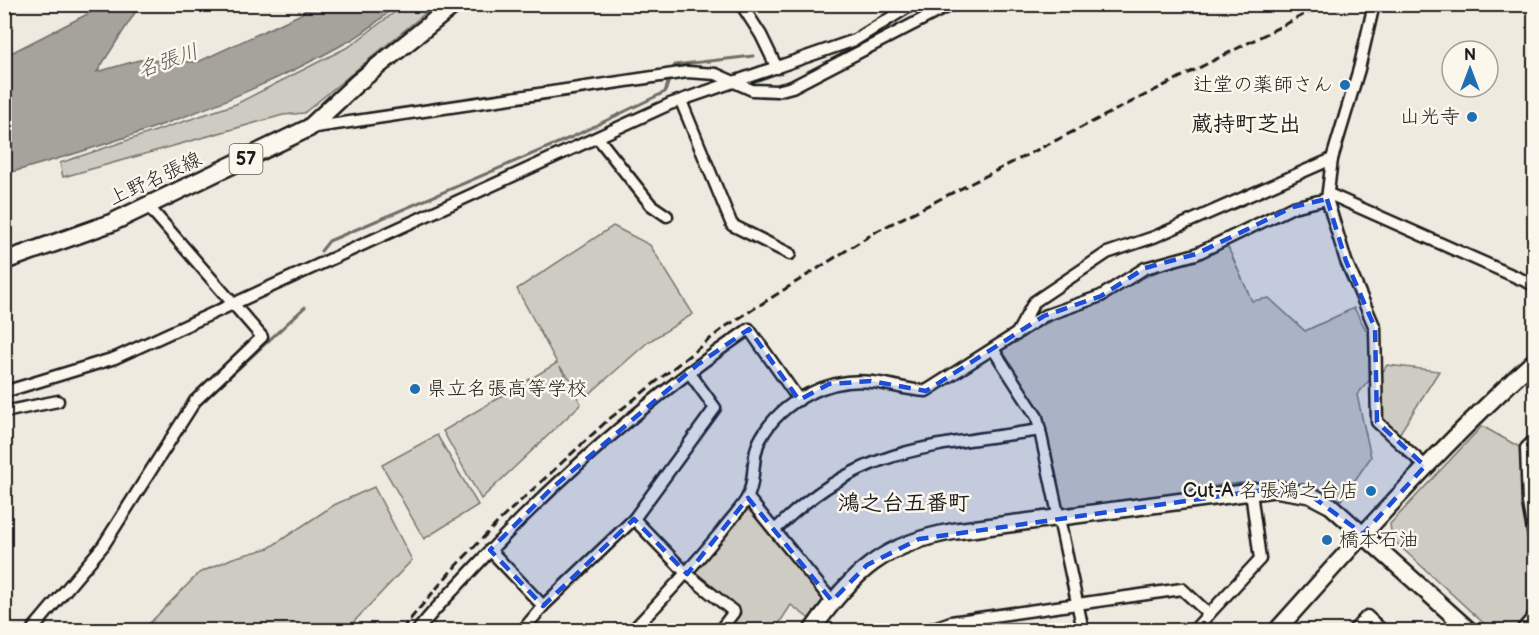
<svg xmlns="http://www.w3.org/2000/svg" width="1539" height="635" font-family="'Balsamiq Sans','Klee One',sans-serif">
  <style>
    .green { fill: #ceccc2; stroke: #75746f; stroke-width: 1.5 }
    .water { fill: #a6a39d; stroke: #6f6d69; stroke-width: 1.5 }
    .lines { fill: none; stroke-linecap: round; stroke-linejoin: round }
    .stream { stroke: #6f6d69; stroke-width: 3 }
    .street-casing { stroke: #1c1c1c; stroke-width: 15 }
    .secondary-casing { stroke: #1c1c1c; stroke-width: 20 }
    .primary-casing { stroke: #1c1c1c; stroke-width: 21 }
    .street { stroke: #fbf7ec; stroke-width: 10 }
    .secondary { stroke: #fbf7ec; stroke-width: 15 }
    .primary { stroke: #fbf7ec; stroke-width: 16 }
    .rail { stroke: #1c1c1c; stroke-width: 3; stroke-dasharray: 9 4.5; stroke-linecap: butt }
    .marked { fill: #1d4ed8; fill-opacity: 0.2; stroke: #1d4ed8; stroke-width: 4.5; stroke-dasharray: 12 8; stroke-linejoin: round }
    .poi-dot { fill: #1f6fb2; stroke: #fbf7ec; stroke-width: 2 }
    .labels { text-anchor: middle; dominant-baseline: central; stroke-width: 5; stroke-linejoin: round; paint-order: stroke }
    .shield { fill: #fbf7ec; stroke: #5f5e5a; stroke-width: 1.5 }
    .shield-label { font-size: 18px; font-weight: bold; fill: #1c1c1c }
    .poi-label { font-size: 20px; fill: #1c1c1c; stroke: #fbf7ec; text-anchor: end }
    .street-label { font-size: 20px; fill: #1c1c1c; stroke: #fbf7ec }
    .water-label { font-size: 21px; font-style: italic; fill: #5a5956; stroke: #fbf7ec }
    .quarter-label { font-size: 22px; font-weight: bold; fill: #1c1c1c; stroke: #fbf7ec }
  </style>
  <rect width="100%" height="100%" fill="#eeeadf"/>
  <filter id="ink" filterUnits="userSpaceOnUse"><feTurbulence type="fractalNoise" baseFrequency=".0167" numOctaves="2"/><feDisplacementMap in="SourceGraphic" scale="12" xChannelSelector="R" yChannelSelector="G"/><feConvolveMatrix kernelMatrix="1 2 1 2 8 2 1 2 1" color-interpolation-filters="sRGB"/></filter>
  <g filter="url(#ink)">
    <g class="green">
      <polygon points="404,5 435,5 304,113 283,115 63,177 60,163 236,104 350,46"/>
      <polygon points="613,226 650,245 693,314 648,342 586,397 560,367 581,404 481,499 443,431 557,363 517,289"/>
      <polygon points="1227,245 1252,301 1269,298 1305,331 1354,308 1371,339 1372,377 1357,395 1371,457 1341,500 1303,484 1277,480 1220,485 1127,504 1064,513 1039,415 996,347 1167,267"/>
      <polygon points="1387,365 1439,371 1398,436 1381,415 1382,373"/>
      <polygon points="1482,426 1521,448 1522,504 1534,562 1534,609 1515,630 1491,630 1392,539 1390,524"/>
      <polygon points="437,435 478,505 424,539 382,465"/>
      <polygon points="374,487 412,560 346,630 143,630 199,573 233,558 269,548 334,505"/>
      <polygon points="749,507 827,600 811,620 791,605 776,628 779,630 725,630 737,612 691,573"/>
    </g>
    <path class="water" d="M 107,4 L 140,5 L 97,72 L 139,60 L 198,62 L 299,15 L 314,5 L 398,5 C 383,16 368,31 351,40 C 243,101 123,141 5,174 L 5,56 Z"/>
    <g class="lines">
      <g class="stream">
        <polyline points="672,71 675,65 753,56"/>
        <polyline points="321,251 329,241 572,137 665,92 670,77"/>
        <polyline points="103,554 198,406 305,307"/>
      </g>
      <defs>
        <g id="street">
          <polyline points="741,4 761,35 777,68"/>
          <polyline points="1374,4 1359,69 1332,159 1327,199 1346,261 1375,328 1377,422 1425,466"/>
          <polyline points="681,101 732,225 790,254"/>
          <polyline points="309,128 687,72 716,74 752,90 777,91 792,87 952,4"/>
          <polyline points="598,138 651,205 667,216"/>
          <polyline points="1329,194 1534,285"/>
          <polyline points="1016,335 1034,302 1107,253 1154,237 1332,159"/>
          <polyline points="993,349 1037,417 1083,630"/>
          <polyline points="4,392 115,358 670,104 855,40 913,4"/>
          <polyline points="4,412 58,401"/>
          <polyline points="1534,440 1526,448 1528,503 1534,537"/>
          <polyline points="748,498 832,601"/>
          <polyline points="634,519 687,574 734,612 720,630"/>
          <path d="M 775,530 C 859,446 929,447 1040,430"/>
          <polyline points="490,550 543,606"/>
          <polyline points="32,630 103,546 195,401 262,337 149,207"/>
          <path d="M 418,630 C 435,608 455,589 473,569 C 555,480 649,398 749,329 L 799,400"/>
          <polyline points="523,630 543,606 634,519 715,408 689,372"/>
          <path d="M 633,630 C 664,598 693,566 721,532 C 729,521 739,511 746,500 C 757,482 750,456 761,438 C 782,400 830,377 872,382 C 891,384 907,390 926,391 L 1044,316 L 1101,296 L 1145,268 L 1196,254 L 1293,207 L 1327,199"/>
          <polyline points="928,630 951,622 1182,589 1209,614"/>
          <polyline points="1194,630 1260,559 1251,492"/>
          <polyline points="1354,630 1367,616 1382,630"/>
          <polyline points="1522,630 1534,616"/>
        </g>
        <g id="secondary">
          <path d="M 812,630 C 853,572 884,543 956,531 L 1274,489 L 1310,495 L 1331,506 L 1469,630"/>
          <path d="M 1277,630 C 1360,537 1442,445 1534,361"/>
        </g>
        <polyline id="primary" points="4,261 111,223 309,128 357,83 455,4"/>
      </defs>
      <use href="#street" class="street-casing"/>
      <use href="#secondary" class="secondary-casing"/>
      <use href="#primary" class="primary-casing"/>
      <use href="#street" class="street"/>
      <use href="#secondary" class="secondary"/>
      <use href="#primary" class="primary"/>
      <polyline class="rail" points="401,630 453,569 502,518 608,420 725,327 877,231 1325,4"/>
    </g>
  </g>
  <path class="marked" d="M 1327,199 L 1346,261 L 1375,328 L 1377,422 L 1425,466 L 1363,534 L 1310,495 L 1263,490 L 919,539 L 867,565 L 832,601 L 748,498 L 687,574 L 634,519 L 543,606 L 490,550 L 551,489 L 697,365 L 749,329 L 799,400 L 829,384 L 871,381 L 926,391 L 1044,316 L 1101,296 L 1145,268 L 1196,254 L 1293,207 Z"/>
  <g class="poi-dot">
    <circle cx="1345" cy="85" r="6"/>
    <circle cx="1472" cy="117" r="6"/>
    <circle cx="415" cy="389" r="6"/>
    <circle cx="1371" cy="491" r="6"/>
    <circle cx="1327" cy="540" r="6"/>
  </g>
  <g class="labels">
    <rect class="shield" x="229.5" y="144" width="33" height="30" rx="4.5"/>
    <g class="shield-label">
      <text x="246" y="159">57</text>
    </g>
    <g class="poi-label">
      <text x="1333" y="85">辻堂の薬師さん</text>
      <text x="1460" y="117">山光寺</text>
      <text x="427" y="389" text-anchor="start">県立名張高等学校</text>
      <text x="1359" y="491">Cut-A 名張鴻之台店</text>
      <text x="1339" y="540" text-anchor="start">橋本石油</text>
    </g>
    <g class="street-label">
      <text transform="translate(155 179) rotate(-25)">上野名張線</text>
    </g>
    <g class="water-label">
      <text transform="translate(168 61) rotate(-19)">名張川</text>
    </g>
    <g class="quarter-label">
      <text x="1246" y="124">蔵持町芝出</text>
      <text x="904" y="503">鴻之台五番町</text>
    </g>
  </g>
  <rect width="1539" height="635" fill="none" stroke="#fbf7ec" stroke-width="24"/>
  <rect x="12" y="12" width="1515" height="611" fill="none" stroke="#1c1c1c" stroke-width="2" filter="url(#ink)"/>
  <g transform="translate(1470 69)"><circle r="28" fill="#fbf7ec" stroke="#a29f99" stroke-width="1.5"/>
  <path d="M0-4.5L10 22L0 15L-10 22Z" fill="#1f6fb2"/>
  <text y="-9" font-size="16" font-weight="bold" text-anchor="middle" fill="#1c1c1c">N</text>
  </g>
</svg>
